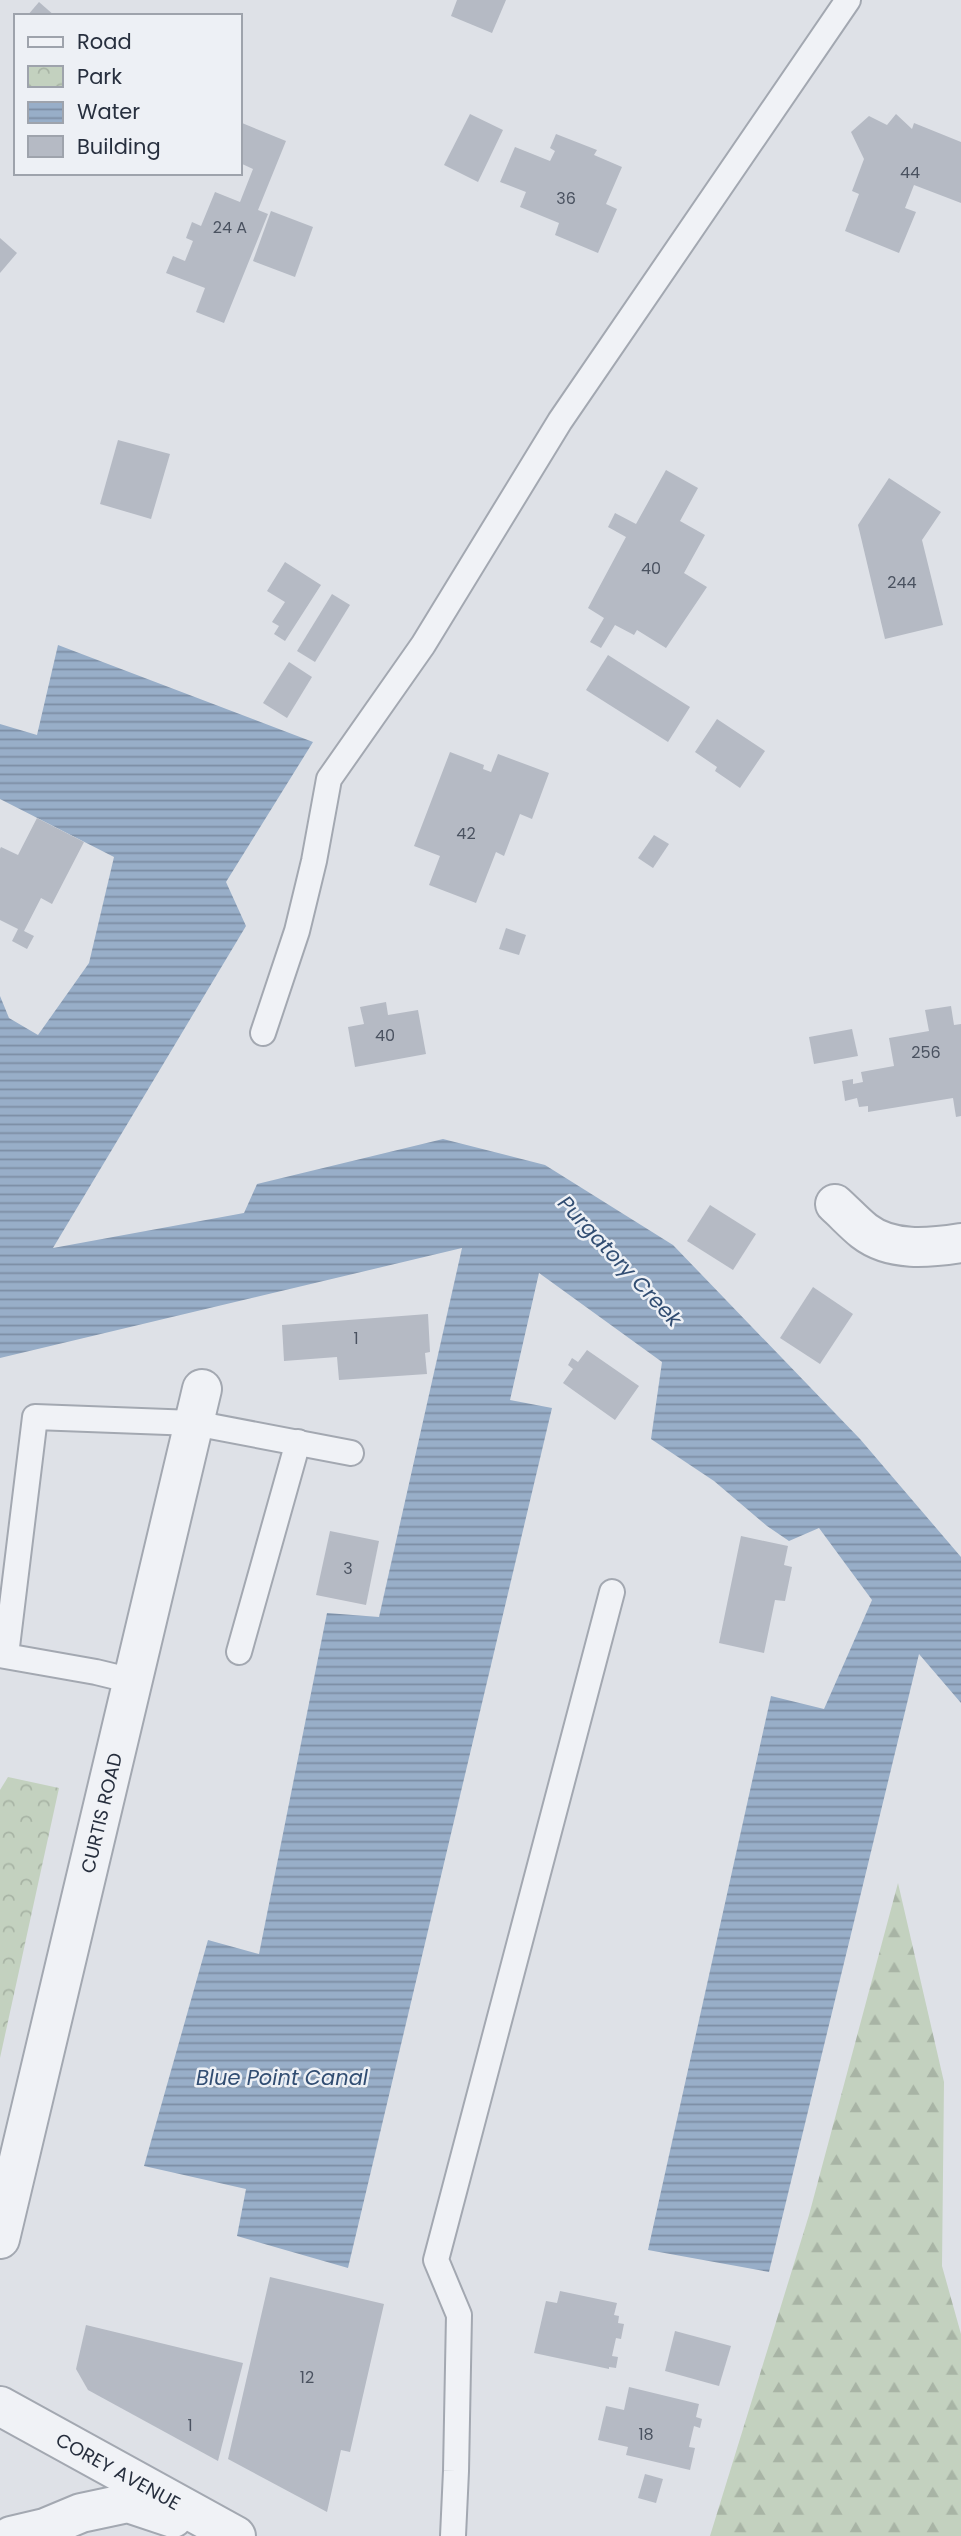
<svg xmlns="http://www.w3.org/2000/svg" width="961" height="2536" font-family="Poppins,sans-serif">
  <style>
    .forest { fill: url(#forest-firs) }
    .park { fill: url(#park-crowns) }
    .water { fill: url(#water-rules) }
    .building { fill: #b5bac4 }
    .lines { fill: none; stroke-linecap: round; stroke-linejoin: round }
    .service-casing { stroke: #a3a8b1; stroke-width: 28 }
    .minor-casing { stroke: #a3a8b1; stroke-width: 42 }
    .service { stroke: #f0f2f6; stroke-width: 24 }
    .minor { stroke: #f0f2f6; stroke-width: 38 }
    .labels { text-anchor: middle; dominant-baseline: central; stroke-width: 5; stroke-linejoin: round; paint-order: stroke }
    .number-label { font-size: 16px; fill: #4a5260 }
    .street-label { font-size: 19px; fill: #272f3e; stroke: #edf0f5 }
    .water-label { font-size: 21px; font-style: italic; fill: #314d72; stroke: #edf0f5 }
  </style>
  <defs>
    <pattern id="forest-firs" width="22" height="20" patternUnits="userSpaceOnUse" patternTransform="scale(1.75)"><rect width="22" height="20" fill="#c3d1bf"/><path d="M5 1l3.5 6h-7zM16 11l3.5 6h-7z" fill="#a8b4a5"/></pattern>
    <pattern id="park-crowns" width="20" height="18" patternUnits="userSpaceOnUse" patternTransform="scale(1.75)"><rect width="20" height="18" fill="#c3d1bf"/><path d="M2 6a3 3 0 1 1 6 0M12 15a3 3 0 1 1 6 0" fill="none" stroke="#a8b4a5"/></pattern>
    <pattern id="water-rules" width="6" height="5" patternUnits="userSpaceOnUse" patternTransform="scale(1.75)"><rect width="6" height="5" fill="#98aec8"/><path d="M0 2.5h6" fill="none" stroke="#7c8ea4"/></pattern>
  </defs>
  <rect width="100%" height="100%" fill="#dee1e7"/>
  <polygon class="forest" points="898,1883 944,2082 942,2266 961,2334 961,2536 710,2536 809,2215"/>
  <polygon class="park" points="8,1777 59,1788 0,2058 0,1790"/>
  <polygon class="water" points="58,645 313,742 226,882 246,926 53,1248 244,1213 257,1184 443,1139 545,1165 673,1245 860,1439 961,1557 961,1703 919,1654 769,2272 648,2250 771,1696 824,1709 872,1600 819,1528 789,1541 767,1526 714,1481 651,1439 662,1362 539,1273 510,1400 552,1408 348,2268 237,2236 246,2189 144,2166 208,1940 259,1954 327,1613 379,1617 462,1248 0,1358 0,996 9,1018 38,1035 89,963 114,857 0,799 0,724 37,735"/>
  <g class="building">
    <polygon points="457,0 506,0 492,33 451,16"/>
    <polygon points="39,2 55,16 27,16"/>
    <polygon points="470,114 503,130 478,182 444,165"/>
    <polygon points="896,114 912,129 914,123 961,142 961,203 914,185 905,208 916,212 899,253 845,231 859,194 852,191 864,159 851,132 869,116 887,125"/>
    <polygon points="242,123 286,141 258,210 268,214 224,323 196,312 205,288 166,273 173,256 185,261 193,241 186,238 192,222 201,226 215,192 240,202 253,169 240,163 240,128"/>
    <polygon points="556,134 597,150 594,155 622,167 606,204 617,209 598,253 555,235 559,223 520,207 526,192 500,182 515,147 550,161 555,151 550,148"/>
    <polygon points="271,211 313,227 295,277 253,261"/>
    <polygon points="0,238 17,253 0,273"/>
    <polygon points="118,440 170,454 151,519 100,504"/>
    <polygon points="666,470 698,488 680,521 705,535 684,573 707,587 666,648 637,630 634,635 615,625 601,648 590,642 604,618 588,608 626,537 608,527 615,513 636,524"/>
    <polygon points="889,478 941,512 922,540 943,625 885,639 858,525"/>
    <polygon points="285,562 321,585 285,641 274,634 279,626 272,622 285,602 267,591"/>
    <polygon points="332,594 350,605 315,662 297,651"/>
    <polygon points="608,655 690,707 668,742 586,690"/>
    <polygon points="289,662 312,677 287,718 263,703"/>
    <polygon points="717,719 765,751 740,788 715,771 717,767 695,752"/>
    <polygon points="450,752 484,765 483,769 491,772 498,754 549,773 532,819 520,814 504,856 496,852 476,903 429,885 440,856 414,846"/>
    <polygon points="37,818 84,842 52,904 41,898 24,931 34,936 27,949 12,941 18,929 0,920 0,849 1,847 18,855"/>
    <polygon points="654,835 669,844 653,868 638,858"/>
    <polygon points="506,928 526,935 519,955 499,949"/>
    <polygon points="386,1002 388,1015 418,1010 426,1054 355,1067 348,1027 364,1024 360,1007"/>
    <polygon points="951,1006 954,1025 961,1024 961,1116 956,1117 953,1098 868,1112 868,1106 859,1107 857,1098 845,1101 842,1081 853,1079 853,1084 863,1082 861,1072 894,1066 889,1038 929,1031 925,1010"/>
    <polygon points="852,1029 858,1056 814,1064 809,1037"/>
    <polygon points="710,1205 756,1234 733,1270 687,1241"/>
    <polygon points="813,1287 853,1314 820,1364 780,1338"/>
    <polygon points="428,1314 430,1352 425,1353 427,1374 339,1380 337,1357 284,1361 282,1325"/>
    <polygon points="587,1350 639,1386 615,1420 563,1383 573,1369 568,1365 572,1358 578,1362"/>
    <polygon points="330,1531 379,1541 366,1605 316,1595"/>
    <polygon points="741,1536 788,1546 784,1565 792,1567 785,1601 775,1600 764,1653 719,1643"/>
    <polygon points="270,2277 384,2304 350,2452 341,2450 327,2512 228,2459"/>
    <polygon points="560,2291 617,2303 614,2315 619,2316 618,2323 624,2324 621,2339 616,2338 612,2356 618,2357 616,2368 609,2367 609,2369 534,2353 546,2301 557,2303"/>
    <polygon points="86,2325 243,2363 218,2461 88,2390 76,2369"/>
    <polygon points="675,2331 731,2346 719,2386 665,2371"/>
    <polygon points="629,2387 699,2404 696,2417 702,2419 700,2428 694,2426 689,2447 695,2448 690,2470 626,2455 628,2447 598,2440 606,2406 624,2410"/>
    <polygon points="645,2474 663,2479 656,2503 638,2498"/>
  </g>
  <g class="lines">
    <defs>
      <g id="service">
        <polyline points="263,1033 297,931 314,861 329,779 423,645 560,421 848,0"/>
        <polyline points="239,1652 298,1442"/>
        <polyline points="0,1655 96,1672 133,1681"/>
        <polyline points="6,1655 35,1417 194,1423 351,1453"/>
        <polyline points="453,2536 456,2471 459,2315 436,2260 612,1592"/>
      </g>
      <g id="minor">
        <path d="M 835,1204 C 845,1213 854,1223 864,1231 C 891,1252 929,1248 961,1243"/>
        <path id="s1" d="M 0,2239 L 202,1389"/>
        <path id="s2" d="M 0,2406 L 236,2536"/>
        <polyline points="11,2536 45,2528 81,2513 128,2503 173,2518"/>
      </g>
    </defs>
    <use href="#service" class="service-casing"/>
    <use href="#minor" class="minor-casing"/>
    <use href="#service" class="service"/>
    <use href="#minor" class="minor"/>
  </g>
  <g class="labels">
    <g class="number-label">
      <text x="910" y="172">44</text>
      <text x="566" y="198">36</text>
      <text x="230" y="227">24 A</text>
      <text x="651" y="568">40</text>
      <text x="902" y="582">244</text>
      <text x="466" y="833">42</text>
      <text x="385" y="1035">40</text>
      <text x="926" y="1052">256</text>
      <text x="356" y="1338">1</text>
      <text x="348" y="1568">3</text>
      <text x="307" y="2377">12</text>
      <text x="190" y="2425">1</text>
      <text x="646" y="2434">18</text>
    </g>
    <g class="street-label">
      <text stroke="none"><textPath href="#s1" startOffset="438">CURTIS ROAD</textPath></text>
      <text stroke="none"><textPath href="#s2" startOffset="135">COREY AVENUE</textPath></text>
    </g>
    <g class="water-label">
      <text transform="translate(620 1261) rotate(47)">Purgatory Creek</text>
      <text x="282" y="2077">Blue Point Canal</text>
    </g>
  </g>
  <rect x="14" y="14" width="228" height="161" fill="#edf0f5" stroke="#9ea3ac" stroke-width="2"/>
  <rect x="28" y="37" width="35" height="10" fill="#f0f2f6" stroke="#9ea3ac" stroke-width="2"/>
  <text x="77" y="49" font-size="21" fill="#272f3e">Road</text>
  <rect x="28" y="66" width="35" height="21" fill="url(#park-crowns)" stroke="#9ea3ac" stroke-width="2"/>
  <text x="77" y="84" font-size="21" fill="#272f3e">Park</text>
  <rect x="28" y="102" width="35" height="21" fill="url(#water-rules)" stroke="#9ea3ac" stroke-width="2"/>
  <text x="77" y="119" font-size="21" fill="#272f3e">Water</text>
  <rect x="28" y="136" width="35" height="21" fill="#b5bac4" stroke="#9ea3ac" stroke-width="2"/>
  <text x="77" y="154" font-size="21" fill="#272f3e">Building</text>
</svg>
